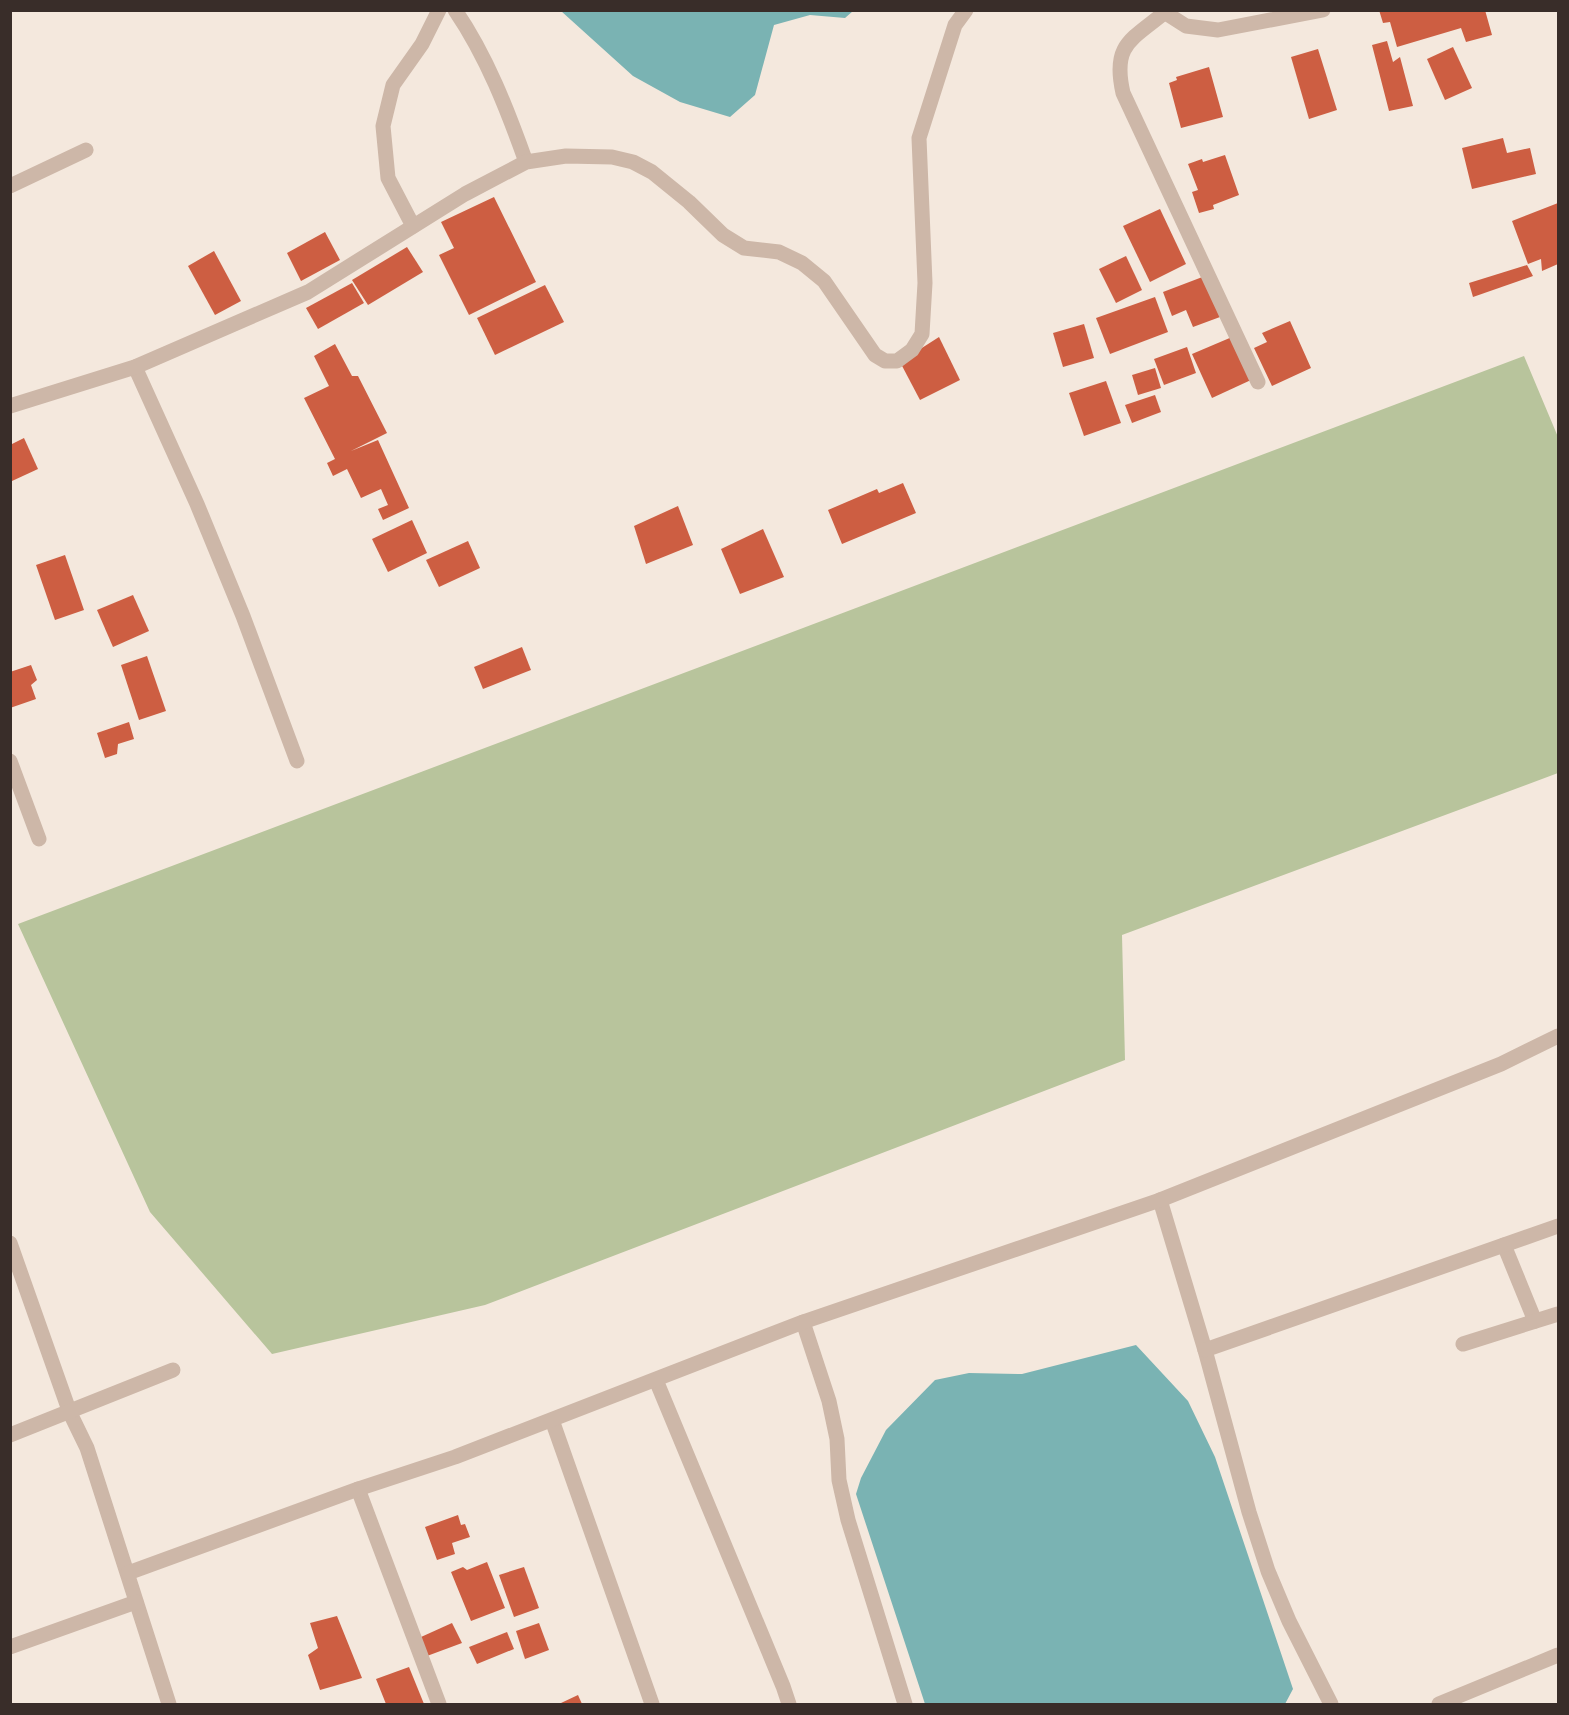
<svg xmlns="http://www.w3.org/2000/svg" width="1569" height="1715" font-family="'Varela Round',sans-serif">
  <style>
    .green { fill: #b8c49c }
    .water { fill: #7ab3b3 }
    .building { fill: #cd5e42 }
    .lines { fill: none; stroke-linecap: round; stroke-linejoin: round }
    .minor { stroke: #cdb7a8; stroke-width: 15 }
  </style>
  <rect width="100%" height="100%" fill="#f4e8dd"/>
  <polygon class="green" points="1524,356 1558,437 1558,773 1122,935 1125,1060 485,1305 272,1354 150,1212 18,924"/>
  <g class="water">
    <polygon points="561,11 853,11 845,18 810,15 774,25 755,95 730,117 680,102 633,76"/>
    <polygon points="1136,1345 1188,1401 1215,1457 1293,1689 1285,1704 925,1704 856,1494 861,1478 886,1430 935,1380 969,1373 1022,1374"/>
  </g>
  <g class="building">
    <polygon points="1379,10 1485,10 1492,35 1466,42 1461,28 1397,47 1390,22 1383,23"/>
    <polygon points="1387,41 1393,62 1400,57 1413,106 1389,111 1372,45"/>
    <polygon points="1453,47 1472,88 1445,100 1427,59"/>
    <polygon points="1318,49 1337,110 1309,119 1291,57"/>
    <polygon points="1209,67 1223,117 1181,128 1169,83 1177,80 1176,77"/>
    <polygon points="1503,138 1507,153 1530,148 1536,174 1472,189 1462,148"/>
    <polygon points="1225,155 1239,195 1213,205 1214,209 1199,213 1192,192 1198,190 1188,164 1202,159 1203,162"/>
    <polygon points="494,197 536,282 469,315 439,255 454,248 441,222"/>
    <polygon points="1558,203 1558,264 1542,271 1541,259 1528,264 1512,221"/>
    <polygon points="1160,209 1186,264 1150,282 1123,226"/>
    <polygon points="325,232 340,260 301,281 287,253"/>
    <polygon points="407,247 423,272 368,305 352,280"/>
    <polygon points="214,251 241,301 215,315 188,266"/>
    <polygon points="1126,256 1142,290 1116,303 1099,269"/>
    <polygon points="1527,265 1533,276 1473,297 1469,283"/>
    <polygon points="1205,276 1220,317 1193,327 1186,310 1172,316 1163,292"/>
    <polygon points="352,283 364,303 318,329 306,308"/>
    <polygon points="545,285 564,322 495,355 477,318"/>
    <polygon points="1155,297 1168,332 1110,354 1096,318"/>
    <polygon points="1290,321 1311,368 1272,386 1254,348 1267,342 1262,333"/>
    <polygon points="1084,324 1094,358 1063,367 1053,333"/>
    <polygon points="939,337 960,380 920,400 900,362"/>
    <polygon points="1232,337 1251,380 1212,398 1192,354"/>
    <polygon points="335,344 352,376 358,376 387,433 351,451 378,440 409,508 383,520 378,509 388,505 381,489 361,498 347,469 333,476 327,463 335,459 304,398 329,386 314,356"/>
    <polygon points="1187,347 1196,373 1164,385 1154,359"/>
    <polygon points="1155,368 1161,388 1138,395 1132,375"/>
    <polygon points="1106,381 1121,423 1084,436 1069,393"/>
    <polygon points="1155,395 1161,412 1132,423 1125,405"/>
    <polygon points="24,438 38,469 12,481 10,445"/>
    <polygon points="903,483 916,513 842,544 828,510 877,489 879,493"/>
    <polygon points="678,506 693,545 646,564 634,526"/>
    <polygon points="412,520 427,553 388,572 372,539"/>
    <polygon points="763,529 784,577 740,594 721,549"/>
    <polygon points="468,541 480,568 439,587 426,560"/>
    <polygon points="65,555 84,610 55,620 36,565"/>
    <polygon points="133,595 149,631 113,647 97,610"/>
    <polygon points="522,647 531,670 483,689 474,667"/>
    <polygon points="147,656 166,711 139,720 121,665"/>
    <polygon points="31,665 37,680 31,685 36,699 10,708 10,672"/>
    <polygon points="129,722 134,739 118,744 117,754 105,758 97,733"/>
    <polygon points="458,1515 461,1525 465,1524 470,1537 452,1543 455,1554 437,1560 425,1527"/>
    <polygon points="487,1562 505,1608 471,1621 451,1572 463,1567 467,1570"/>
    <polygon points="524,1567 539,1608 514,1617 499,1575"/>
    <polygon points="337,1616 362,1678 320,1690 308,1655 318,1648 310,1623"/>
    <polygon points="452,1623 462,1643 427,1656 421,1637"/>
    <polygon points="539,1623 549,1650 525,1659 516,1631"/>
    <polygon points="507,1632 514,1649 477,1664 469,1647"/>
    <polygon points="409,1667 424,1704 386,1704 376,1679"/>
    <polygon points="578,1695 582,1704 561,1704 561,1703"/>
  </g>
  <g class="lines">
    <g class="minor">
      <path d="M 455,10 C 487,57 507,109 526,162"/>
      <polyline points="1161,10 1186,26 1218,30 1323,10"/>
      <path d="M 1164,13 C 1131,40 1112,45 1123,93 L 1258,382"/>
      <polyline points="10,186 86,150"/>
      <polyline points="413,226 388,178 383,126 393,85 422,44 439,10"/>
      <polyline points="135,367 197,504 243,616 297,761"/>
      <polyline points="10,406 135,367 308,292 465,194 526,162 566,156 612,157 633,162 652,172 689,202 723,235 744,248 779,252 802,263 824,281 875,355 885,361 897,361 912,350 922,334 925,283 919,138 955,25 966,10"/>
      <polyline points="10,761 39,839"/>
      <polyline points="1160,1200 1205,1350 1249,1512 1268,1571 1289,1621 1331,1704"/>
      <polyline points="10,1243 70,1413 87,1448 169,1704"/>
      <polyline points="1504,1245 1535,1321"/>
      <polyline points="803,1322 829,1401 837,1439 839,1480 848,1520 905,1704"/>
      <polyline points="1463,1344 1558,1314"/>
      <polyline points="1205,1350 1558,1226"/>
      <polyline points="656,1380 783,1686 789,1704"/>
      <polyline points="552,1420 652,1704"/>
      <polyline points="10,1435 173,1370"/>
      <polyline points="358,1489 439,1704"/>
      <polyline points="128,1573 358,1489 455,1457 803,1322 1160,1200 1501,1064 1558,1036"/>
      <polyline points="10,1647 136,1602"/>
      <polyline points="1439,1704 1558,1655"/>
    </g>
  </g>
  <rect width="1569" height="1715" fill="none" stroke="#392d29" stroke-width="24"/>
</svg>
